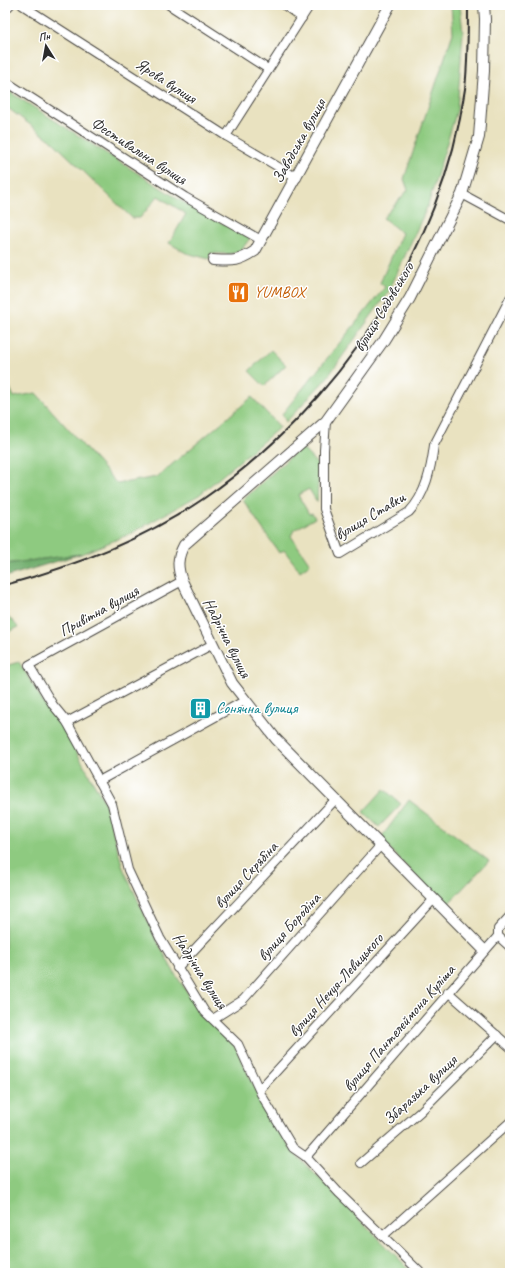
<svg xmlns="http://www.w3.org/2000/svg" width="515" height="1278" font-family="Caveat,sans-serif">
  <style>
    .green { fill: #8eca80; stroke: #5c7a56 }
    .forest { fill: #72ae6e; stroke: #4e6c4c }
    .lines { fill: none; stroke-linecap: round; stroke-linejoin: round }
    .minor-casing { stroke: #484641; stroke-width: 10 }
    .tertiary-casing { stroke: #484641; stroke-width: 12 }
    .minor { stroke: #fff; stroke-width: 8 }
    .tertiary { stroke: #fff; stroke-width: 10 }
    .rail { stroke: #2b2b2b; stroke-width: 2 }
    .labels { text-anchor: middle; dominant-baseline: central; stroke-width: 3; stroke-linejoin: round; paint-order: stroke }
    .street-label { font-size: 16px; fill: #2b2b2b; stroke: #fff }
    .food-label { font-size: 16px; fill: #c56008; stroke: #fff; text-anchor: start }
    .culture-label { font-size: 16px; fill: #0d838f; stroke: #fff; text-anchor: start }
  </style>
  <rect width="100%" height="100%" fill="#fff"/>
  <filter id="ink" filterUnits="userSpaceOnUse"><feTurbulence type="fractalNoise" baseFrequency=".025" numOctaves="2"/><feDisplacementMap in="SourceGraphic" scale="8" xChannelSelector="R" yChannelSelector="G"/><feConvolveMatrix kernelMatrix="1 2 1 2 8 2 1 2 1" color-interpolation-filters="sRGB"/></filter>
  <filter id="wash" filterUnits="userSpaceOnUse"><feTurbulence type="fractalNoise" baseFrequency=".012" numOctaves="4" result="noise"/><feDisplacementMap in="SourceGraphic" scale="16" xChannelSelector="R" yChannelSelector="G"/><feGaussianBlur stdDeviation="0.9" result="paint"/><feColorMatrix in="noise" values="0 0 0 0 0 0 0 0 0 0 0 0 0 0 0 0 0 1.4 0 .05"/><feComposite in="paint" operator="in"/></filter>
  <g filter="url(#wash)">
    <rect width="100%" height="100%" fill="#e9e2c0"/>
    <g class="green">
      <polygon points="451,5 460,5 463,33 457,110 428,205 389,291 327,378 286,422 282,414 385,287 380,283 402,233 383,218 408,190 404,179 453,33"/>
      <polygon points="5,89 183,202 250,238 240,252 228,254 211,253 209,259 186,253 169,243 186,214 158,196 140,218 132,218 52,141 5,106"/>
      <polygon points="271,350 286,365 264,386 249,371"/>
      <polygon points="5,377 14,397 36,393 117,484 157,477 252,397 280,427 199,495 130,534 81,554 6,564"/>
      <polygon points="301,447 319,466 317,502 309,489 298,495 309,514 312,513 315,518 294,530 291,536 310,564 300,571 284,550 279,553 243,500"/>
      <polygon points="5,613 18,627 5,634"/>
      <polygon points="19,662 46,707 61,724 105,803 123,868 155,937 175,974 202,1014 235,1046 254,1086 293,1152 413,1273 5,1273 5,666"/>
      <polygon points="384,789 401,804 379,827 363,812"/>
      <polygon points="409,800 489,861 445,907 380,839"/>
    </g>
    <polygon class="forest" points="81,554 5,577 5,564"/>
  </g>
  <g filter="url(#ink)">
    <g class="lines">
      <defs>
        <g id="minor">
          <polyline points="22,5 226,136 297,178"/>
          <polyline points="169,5 268,69"/>
          <polyline points="284,5 302,18"/>
          <polyline points="5,10 10,5"/>
          <polyline points="5,81 185,197 261,240"/>
          <polyline points="226,136 310,5"/>
          <polyline points="462,194 510,220"/>
          <path d="M 326,421 L 324,450 L 324,509 L 340,554 L 409,512 C 426,494 431,469 434,445 L 510,298"/>
          <polyline points="182,581 29,665 53,705 67,722 112,804 128,870 160,938 205,1012 238,1044 261,1094 293,1148 306,1157 340,1194 421,1273"/>
          <polyline points="67,722 213,644"/>
          <polyline points="99,781 244,701"/>
          <polyline points="498,936 510,947"/>
          <polyline points="177,968 335,800"/>
          <polyline points="448,992 510,1047"/>
          <polyline points="213,1019 243,1000 380,846"/>
          <polyline points="260,1089 433,900"/>
          <polyline points="306,1157 498,936 498,929 510,916"/>
          <polyline points="361,1163 420,1112 497,1035"/>
          <polyline points="383,1236 510,1122"/>
        </g>
        <g id="tertiary">
          <path d="M 484,5 L 485,19 L 484,71 L 479,137 L 462,194 L 410,298 L 384,340 L 326,421 L 184,545 C 177,558 177,567 182,581 L 232,683 L 276,739 L 484,950"/>
          <path d="M 213,260 C 233,261 238,262 255,251 L 390,5"/>
        </g>
      </defs>
      <use href="#minor" class="minor-casing"/>
      <use href="#tertiary" class="tertiary-casing"/>
      <use href="#minor" class="minor"/>
      <use href="#tertiary" class="tertiary"/>
      <path class="rail" d="M 5,585 C 75,566 143,540 203,499 C 336,408 443,250 465,89 C 468,61 468,33 468,5"/>
    </g>
  </g>
  <defs>
    <symbol id="restaurant-square" viewBox="-11 -11 22 22"><rect x="-9" y="-9" width="18" height="18" rx="4" fill="#e8710a" stroke="#fff"/><path d="M-5-6h1v4h1v-4h1v4h1v-4h1v5L-1.5 .5V6h-2V.5L-5-1ZM5-6V6H3V1.5H1.5Q1.5-4 5-6Z" fill="#fff"/></symbol>
    <symbol id="building-square" viewBox="-11 -11 22 22"><rect x="-9" y="-9" width="18" height="18" rx="4" fill="#0f9aa8" stroke="#fff"/><path d="M-4-6H4V6H1V3H-1V6H-4ZM-2.5-4.3h1.7v1.8h-1.7ZM.8-4.3h1.7v1.8H.8ZM-2.5-1h1.7V.8h-1.7ZM.8-1h1.7V.8H.8Z" fill="#fff"/></symbol>
  </defs>
  <g fill-rule="evenodd">
    <use href="#restaurant-square" x="226" y="280" width="25" height="25"/>
    <use href="#building-square" x="188" y="696" width="25" height="25"/>
  </g>
  <g class="labels">
    <g class="street-label">
      <text transform="translate(166 81) rotate(33)">Ярова вулиця</text>
      <text transform="translate(299 141) rotate(-61)">Заводська вулиця</text>
      <text transform="translate(139 151) rotate(33)">Фестивальна вулиця</text>
      <text transform="translate(384 307) rotate(-59)">вулиця Садовського</text>
      <text transform="translate(370 516) rotate(-31)">вулиця Ставки</text>
      <text transform="translate(99 611) rotate(-29)">Привітна вулиця</text>
      <text transform="translate(227 638) rotate(63)">Надрічна вулиця</text>
      <text transform="translate(246 875) rotate(-47)">вулиця Скрябіна</text>
      <text transform="translate(289 927) rotate(-48)">вулиця Бородіна</text>
      <text transform="translate(200 971) rotate(57)">Надрічна вулиця</text>
      <text transform="translate(336 985) rotate(-48)">вулиця Нечуя-Левицького</text>
      <text transform="translate(399 1028) rotate(-49)">вулиця Пантелеймона Куліша</text>
      <text transform="translate(420 1090) rotate(-43)">Збаразька вулиця</text>
    </g>
    <g class="food-label">
      <text x="254" y="292">YUMBOX</text>
    </g>
    <g class="culture-label">
      <text x="216" y="708">Сонячна вулиця</text>
    </g>
  </g>
  <rect width="515" height="1278" fill="none" stroke="#fff" stroke-width="20"/>
  <g transform="translate(46 46) rotate(349)" stroke="#ffffff" stroke-width="3" paint-order="stroke">
  <path d="M0-3L7 15L0 10L-7 15Z" fill="#2b2b2b"/>
  <text y="-6" font-size="11" font-weight="bold" text-anchor="middle" fill="#2b2b2b">Пн</text>
  </g>
</svg>
